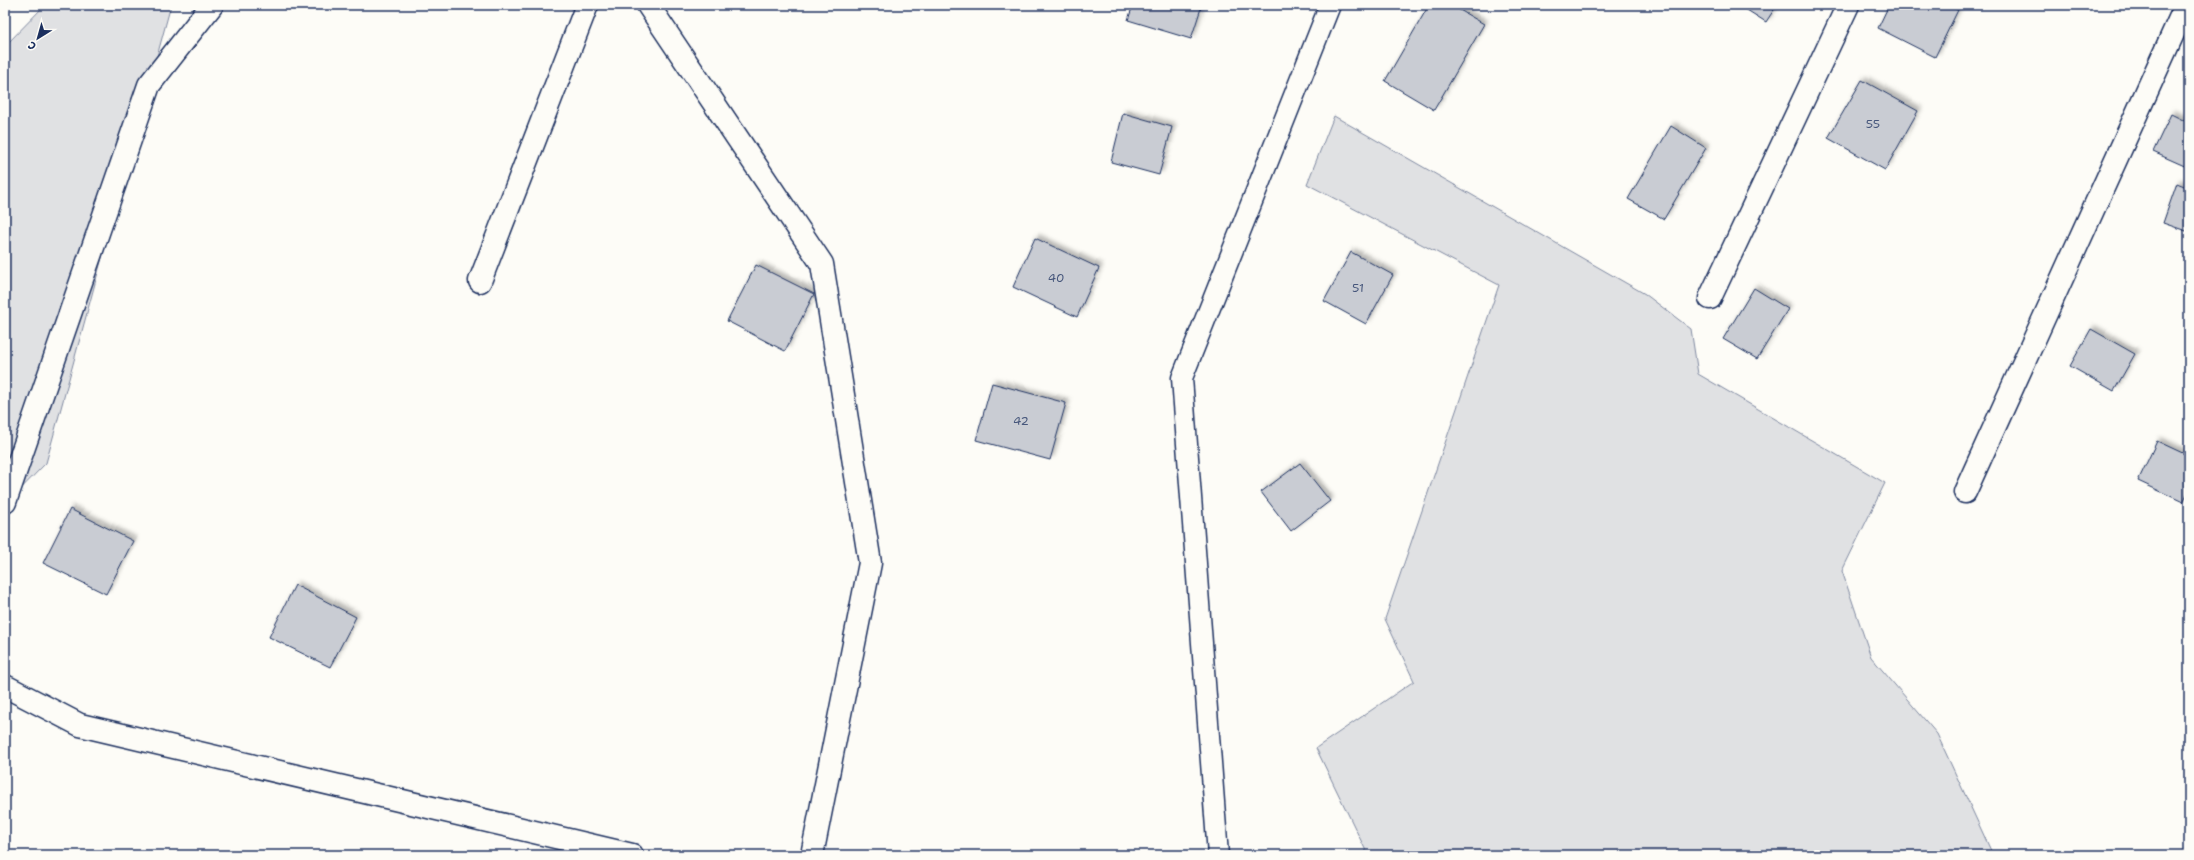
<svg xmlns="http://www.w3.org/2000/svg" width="2194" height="860" font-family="'Shantell Sans',sans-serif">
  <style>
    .green { fill: #e0e1e3; stroke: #7e88a0 }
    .building { fill: #c9ccd3; stroke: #1b2f5e; filter: url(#shadow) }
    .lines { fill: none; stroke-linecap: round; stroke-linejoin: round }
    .lane-casing { stroke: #1b2f5e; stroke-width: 23 }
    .street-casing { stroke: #1b2f5e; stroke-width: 25 }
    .lane { stroke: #fdfcf7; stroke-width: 20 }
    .street { stroke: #fdfcf7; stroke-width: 22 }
    .labels { text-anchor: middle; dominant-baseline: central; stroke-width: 4; stroke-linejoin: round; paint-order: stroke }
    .number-label { font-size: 12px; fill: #46567b }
  </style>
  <defs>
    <filter id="shadow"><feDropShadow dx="3.5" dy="-3.5" stdDeviation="2" flood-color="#0004"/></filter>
  </defs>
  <rect width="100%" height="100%" fill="#fdfcf7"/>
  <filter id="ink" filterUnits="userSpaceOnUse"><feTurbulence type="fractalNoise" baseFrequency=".025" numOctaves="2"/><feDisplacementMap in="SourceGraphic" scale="8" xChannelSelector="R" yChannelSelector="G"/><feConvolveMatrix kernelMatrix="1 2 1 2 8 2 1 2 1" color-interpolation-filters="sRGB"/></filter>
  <g filter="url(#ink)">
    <g class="green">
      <polygon points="45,5 171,5 46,463 5,505 5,46"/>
      <polygon points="1334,116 1645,294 1691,329 1698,374 1885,483 1842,571 1871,657 1937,734 1993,855 1368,855 1316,748 1414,681 1385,619 1499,285 1307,184"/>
    </g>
    <g class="building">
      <polygon points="1133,5 1202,5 1191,39 1128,20"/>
      <polygon points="1429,5 1451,5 1484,24 1434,110 1385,81"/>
      <polygon points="1739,5 1777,5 1766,22"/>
      <polygon points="1889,5 1947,5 1958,10 1935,57 1878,28"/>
      <polygon points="1862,80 1918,111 1885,170 1828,138"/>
      <polygon points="1123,113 1172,127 1159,175 1111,162"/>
      <polygon points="2171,114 2189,123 2189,168 2153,152"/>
      <polygon points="1671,126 1706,148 1664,219 1628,199"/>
      <polygon points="2177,183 2189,188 2189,232 2163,223"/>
      <polygon points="1035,238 1099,268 1077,317 1013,287"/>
      <polygon points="1351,252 1393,275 1366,324 1324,301"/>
      <polygon points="756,265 814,294 785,351 727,321"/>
      <polygon points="1754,288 1788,309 1757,359 1723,339"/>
      <polygon points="2091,329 2135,354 2114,391 2070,366"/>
      <polygon points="992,383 1066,403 1050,460 976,440"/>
      <polygon points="2157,441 2189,456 2189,490 2183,502 2138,481"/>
      <polygon points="1300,463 1330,501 1291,531 1261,492"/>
      <polygon points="70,509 133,541 106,594 43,563"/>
      <polygon points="295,585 356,617 330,667 269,637"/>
    </g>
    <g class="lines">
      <defs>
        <polyline id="lane" points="1218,855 1182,378 1330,5"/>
        <g id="street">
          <polyline points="648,5 822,264 870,563 812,855"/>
          <polyline points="480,281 587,5"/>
          <polyline points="1710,298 1848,5"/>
          <polyline points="1965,492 2186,5"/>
          <polyline points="5,502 149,85 212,5"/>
          <polyline points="5,686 80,725 632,855"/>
        </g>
      </defs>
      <use href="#lane" class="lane-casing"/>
      <use href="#street" class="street-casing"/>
      <use href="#lane" class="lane"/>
      <use href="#street" class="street"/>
    </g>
  </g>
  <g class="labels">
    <g class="number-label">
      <text x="1873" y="124">55</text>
      <text x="1056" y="278">40</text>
      <text x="1358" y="288">51</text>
      <text x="1021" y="421">42</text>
    </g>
  </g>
  <rect width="2194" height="860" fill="none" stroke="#fdfcf7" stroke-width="20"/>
  <rect x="10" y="10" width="2174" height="840" fill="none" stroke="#1b2f5e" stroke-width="1.5" filter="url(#ink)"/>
  <g transform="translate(38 38) rotate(217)" stroke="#fdfcf7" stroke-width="3" paint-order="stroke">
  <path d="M0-3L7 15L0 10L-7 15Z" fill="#1b2f5e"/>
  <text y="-6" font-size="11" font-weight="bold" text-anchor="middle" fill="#1b2f5e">С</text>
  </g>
</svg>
